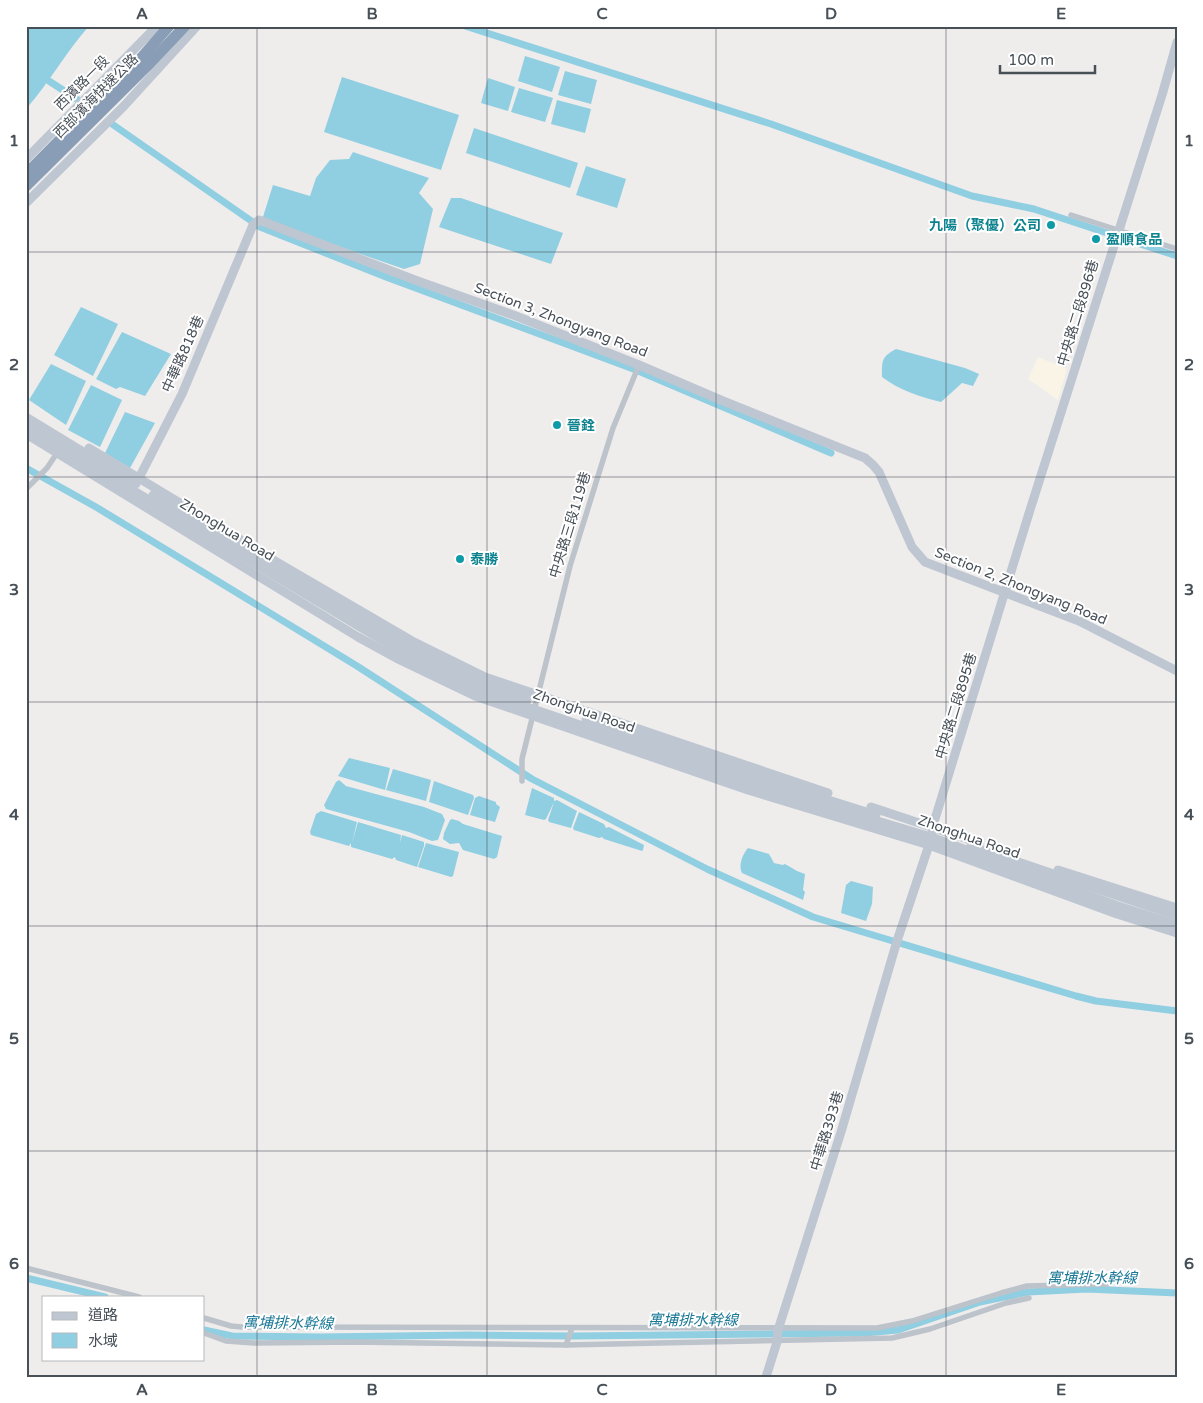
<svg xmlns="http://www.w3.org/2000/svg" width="1203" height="1403" font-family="'Varela Round','Noto Sans TC',sans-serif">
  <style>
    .commercial { fill: #f9f4e6 }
    .water { fill: #90cee1 }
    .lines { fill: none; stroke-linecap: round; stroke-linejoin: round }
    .canal { stroke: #90cee1; stroke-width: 7 }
    .street { stroke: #bcc3ca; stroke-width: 5.5 }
    .secondary { stroke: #bec7d1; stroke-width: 9 }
    .highway { stroke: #899eb6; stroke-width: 11 }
    .grid { fill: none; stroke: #474f57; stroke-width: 1; stroke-opacity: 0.55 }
    .culture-dot { fill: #0f9aa8; stroke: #fff; stroke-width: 2 }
    .labels { text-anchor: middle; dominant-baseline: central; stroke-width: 4; stroke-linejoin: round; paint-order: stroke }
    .street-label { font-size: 14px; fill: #474f57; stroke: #fff }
    .culture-label { font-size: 14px; font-weight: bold; fill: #0d838f; stroke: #fff; text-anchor: start }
    .water-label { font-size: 15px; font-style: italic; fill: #1b7996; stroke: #fff }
    .neatline { fill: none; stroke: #474f57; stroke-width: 2 }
    .grid-label { font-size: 16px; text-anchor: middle; font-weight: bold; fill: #474f57 }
  </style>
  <rect width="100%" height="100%" fill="#efecec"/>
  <polygon class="commercial" points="1038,357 1067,369 1058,400 1028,379"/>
  <g class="water">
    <path d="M 26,26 L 89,26 C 66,52 49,83 26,109 Z"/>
    <polygon points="525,56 560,67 552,92 518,81"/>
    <polygon points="565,71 597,80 591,104 558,95"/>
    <polygon points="342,77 459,115 441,170 324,132"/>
    <polygon points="488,78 515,87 508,111 481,103"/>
    <polygon points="519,88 553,98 545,122 511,112"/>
    <polygon points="557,100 591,109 585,133 551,124"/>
    <polygon points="474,128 578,163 570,188 466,153"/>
    <polygon points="353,152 429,178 419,193 433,209 420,264 404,269 262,220 273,185 310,196 316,178 330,160 349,159"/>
    <polygon points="586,166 626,179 617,208 576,195"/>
    <polygon points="451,198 461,198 563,233 551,264 439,227"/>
    <polygon points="81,307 118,324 93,376 54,355"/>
    <polygon points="122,332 171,354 145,396 120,387 116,389 96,379"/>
    <path d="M 896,349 L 965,368 L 979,374 L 973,386 L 962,383 L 941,402 C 920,397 899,390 882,377 C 882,361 881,357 896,349 Z"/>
    <polygon points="51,364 86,381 66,425 29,400"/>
    <polygon points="91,385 122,400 100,447 68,430"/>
    <polygon points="125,412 155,423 130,468 105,453"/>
    <polygon points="349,758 390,768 385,790 338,776"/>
    <polygon points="393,769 431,780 426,801 386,790"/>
    <polygon points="339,780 346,786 424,807 442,814 445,820 438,840 432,841 409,832 326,809 324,805 336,782"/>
    <polygon points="434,781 473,795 474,798 468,815 429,802"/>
    <polygon points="532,788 554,798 554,801 557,800 577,811 571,828 549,822 548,820 554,802 546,819 544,820 525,815"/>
    <polygon points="479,796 496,802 496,804 500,807 495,822 470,815 475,798"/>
    <polygon points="321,811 357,822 352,843 358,822 401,835 400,843 402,835 424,842 424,846 417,867 396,860 395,857 392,859 351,847 351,843 349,846 311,835 310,832 316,814"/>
    <polygon points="579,812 604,824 606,828 609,827 644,845 643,850 642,851 604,839 602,837 599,838 574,830 573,828"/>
    <polygon points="452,819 459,821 463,824 502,836 497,857 494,859 463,850 459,843 450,844 443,839 444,833 450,820"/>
    <polygon points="426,843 459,852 453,876 451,877 418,867"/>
    <path d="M 748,848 L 769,854 L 774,863 L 783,865 L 785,864 L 797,871 L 805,874 L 803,890 L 805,892 L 803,900 L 742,873 C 738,865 743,854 748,848 Z"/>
    <polygon points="851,881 873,887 872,904 866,921 841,913 846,885"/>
  </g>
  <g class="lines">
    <g class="canal">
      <polyline points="465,26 771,124 972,196 1034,209 1177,256"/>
      <polyline points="49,81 78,100"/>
      <polyline points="112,124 260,227 386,277 636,370 831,453"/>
      <polyline points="26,468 96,507 357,666 532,779 707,869 813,917 1076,996 1096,1001 1177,1011"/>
      <polyline points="26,1278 105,1297"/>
      <polyline points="204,1330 232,1336 322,1337 468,1335 574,1336 865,1333 898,1330 980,1302 1028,1292 1087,1289 1177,1293"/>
    </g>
    <g class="street">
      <polyline points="1071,215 1177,249"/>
      <polyline points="26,489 47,468 57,453"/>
      <polyline points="522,781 522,759 570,566 613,428 639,365"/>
      <polyline points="26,1268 139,1297"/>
      <polyline points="204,1318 231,1326 242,1327 877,1328 912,1321 1001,1293 1027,1286 1110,1284"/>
      <polyline points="204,1333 226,1341 254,1343 353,1342 566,1345 892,1338 930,1329 1006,1303 1029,1298"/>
      <polyline points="566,1345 572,1328"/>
    </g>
    <g class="secondary">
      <polyline points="26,159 157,26"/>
      <polyline points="26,203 124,106 197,26"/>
      <polyline points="26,417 136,484"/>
      <polyline points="26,426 405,654 477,690 750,783 931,837 1118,906 1177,925"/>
      <polyline points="26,434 358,637 400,660 475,696 748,790 929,845 1117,914 1177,933"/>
      <polyline points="89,448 251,546"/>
      <polyline points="121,492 139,478 182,394 253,225 259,220 415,280 516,316 639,365 723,401 865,458 873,465 879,472 912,547 925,562 1079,621 1177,671"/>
      <polyline points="153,495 409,647 479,683 527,700"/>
      <polyline points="273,560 412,641 485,677 828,793"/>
      <polyline points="586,720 752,776 876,815"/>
      <polyline points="871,807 979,843"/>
      <polyline points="971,846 1177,916"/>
      <polyline points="1058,870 1177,908"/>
      <polyline points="766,1377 777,1342 778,1330 841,1132 897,941 929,845 935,819 1030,510 1162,95 1177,42"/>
    </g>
    <g class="highway">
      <polyline points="26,174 142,57 169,26"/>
      <polyline points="26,186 150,63 185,26"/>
    </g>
  </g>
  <path class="grid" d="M 257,26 L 257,1377M 487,26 L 487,1377M 716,26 L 716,1377M 946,26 L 946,1377M 26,252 L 1177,252M 26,477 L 1177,477M 26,702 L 1177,702M 26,926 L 1177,926M 26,1151 L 1177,1151"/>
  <g class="culture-dot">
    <circle cx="1051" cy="225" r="5"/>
    <circle cx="1096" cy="239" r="5"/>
    <circle cx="557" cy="425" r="5"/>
    <circle cx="460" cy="559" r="5"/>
  </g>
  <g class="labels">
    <g class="street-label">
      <text transform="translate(82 83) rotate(-45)">西濱路一段</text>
      <text transform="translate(96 96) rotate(-45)">西部濱海快速公路</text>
      <text transform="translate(1078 313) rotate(-73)">中央路二段896巷</text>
      <text transform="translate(561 320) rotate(21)">Section 3, Zhongyang Road</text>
      <text transform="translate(183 354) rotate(-66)">中華路818巷</text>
      <text transform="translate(570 525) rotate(-73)">中央路三段119巷</text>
      <text transform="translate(227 530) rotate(31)">Zhonghua Road</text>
      <text transform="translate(1021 586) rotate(22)">Section 2, Zhongyang Road</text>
      <text transform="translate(956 706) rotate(-73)">中央路二段895巷</text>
      <text transform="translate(584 711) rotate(19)">Zhonghua Road</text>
      <text transform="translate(969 837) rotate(19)">Zhonghua Road</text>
      <text transform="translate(827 1131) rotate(-73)">中華路393巷</text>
    </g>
    <g class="culture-label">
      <text x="1041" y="225" text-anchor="end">九陽（聚優）公司</text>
      <text x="1106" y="239">盈順食品</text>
      <text x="567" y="425">晉銓</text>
      <text x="470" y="559">泰勝</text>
    </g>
    <g class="water-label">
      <text x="1092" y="1278">寓埔排水幹線</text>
      <text x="693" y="1320">寓埔排水幹線</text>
      <text transform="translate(288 1323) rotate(1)">寓埔排水幹線</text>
    </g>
  </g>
  <rect width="1203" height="1403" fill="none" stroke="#ffffff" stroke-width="55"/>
  <rect x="42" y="1296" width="162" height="65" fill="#ffffff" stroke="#b5b9bc"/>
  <rect x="52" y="1312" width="25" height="8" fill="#bec7d1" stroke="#b5b9bc"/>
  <text x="88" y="1320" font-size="15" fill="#474f57">道路</text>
  <rect x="52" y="1333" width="25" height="15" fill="#90cee1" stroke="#b5b9bc"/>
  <text x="88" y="1346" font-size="15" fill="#474f57">水域</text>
  <path d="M1000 65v8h95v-8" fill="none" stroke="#474f57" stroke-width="2.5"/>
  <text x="1008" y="65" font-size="15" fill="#474f57" stroke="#ffffff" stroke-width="4" paint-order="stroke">100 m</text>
  <rect x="28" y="28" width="1148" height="1348" class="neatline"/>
  <g class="grid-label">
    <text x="142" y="19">A</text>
    <text x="372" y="19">B</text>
    <text x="602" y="19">C</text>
    <text x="831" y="19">D</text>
    <text x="1061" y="19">E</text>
    <text x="14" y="146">1</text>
    <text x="1189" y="146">1</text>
    <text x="14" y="370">2</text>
    <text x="1189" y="370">2</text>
    <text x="14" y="595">3</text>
    <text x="1189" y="595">3</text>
    <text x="14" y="820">4</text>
    <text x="1189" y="820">4</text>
    <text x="14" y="1044">5</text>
    <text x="1189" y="1044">5</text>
    <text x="14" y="1269">6</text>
    <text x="1189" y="1269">6</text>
    <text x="142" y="1395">A</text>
    <text x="372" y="1395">B</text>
    <text x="602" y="1395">C</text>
    <text x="831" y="1395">D</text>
    <text x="1061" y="1395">E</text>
  </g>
</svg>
